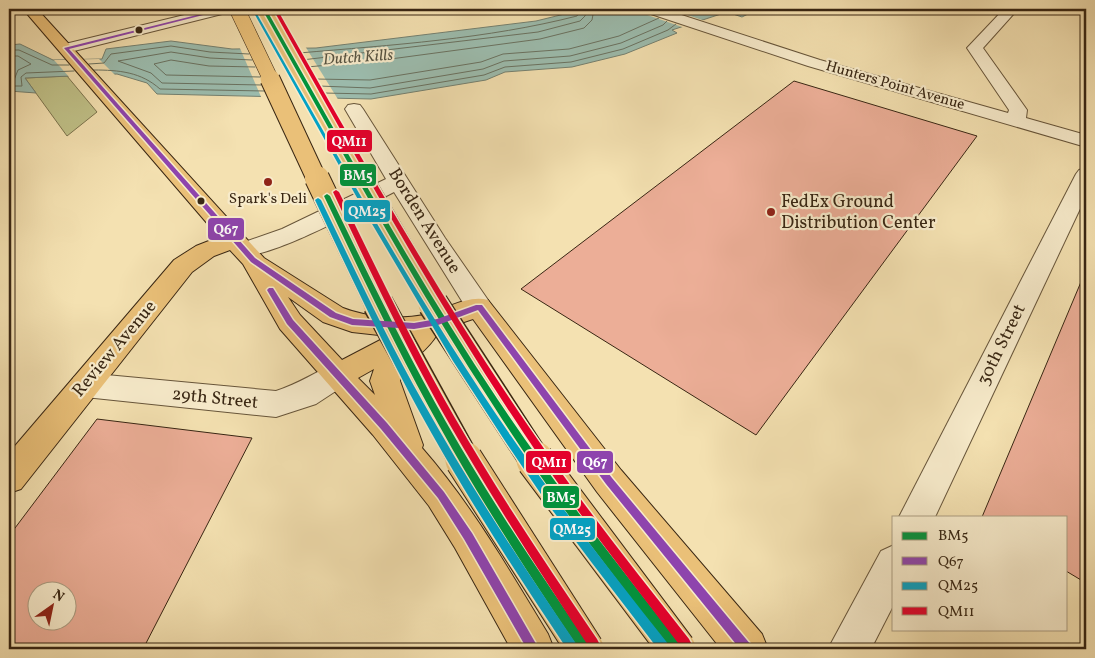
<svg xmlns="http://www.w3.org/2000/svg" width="1095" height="658" font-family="Vollkorn,serif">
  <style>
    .green { fill: #c0c188; stroke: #7c744e }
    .water { fill: #9cbdaf; stroke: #748171 }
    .pier { fill: #f4e1b1 }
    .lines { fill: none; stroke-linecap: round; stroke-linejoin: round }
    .shore { stroke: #6a7261; stroke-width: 1 }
    .building { fill: #ecae97; stroke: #382613; fill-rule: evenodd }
    .minor-casing { stroke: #67553a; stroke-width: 2 }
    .major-casing { stroke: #382613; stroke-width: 2 }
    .minor { fill: #f8eccc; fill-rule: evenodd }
    .major { fill: #eac078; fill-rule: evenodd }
    .highway-bridge-far4-casing { stroke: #382613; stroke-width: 16; stroke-linecap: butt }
    .highway-bridge-far3-casing { stroke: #382613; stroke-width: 21; stroke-linecap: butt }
    .highway-bridge-far2-casing { stroke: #382613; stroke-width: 26; stroke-linecap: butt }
    .highway-bridge-far1-casing { stroke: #382613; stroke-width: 32; stroke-linecap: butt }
    .highway-bridge-casing { stroke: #382613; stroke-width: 39; stroke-linecap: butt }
    .highway-bridge-far4 { stroke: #eac078; stroke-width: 15 }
    .highway-bridge-far3 { stroke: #eac078; stroke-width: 19 }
    .highway-bridge-far2 { stroke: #eac078; stroke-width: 24 }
    .highway-bridge-far1 { stroke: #eac078; stroke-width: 29 }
    .highway-bridge { stroke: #eac078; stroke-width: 37 }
    .bus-1-casing { stroke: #f8eccc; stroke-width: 3 }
    .bus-2-casing { stroke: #f8eccc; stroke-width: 3 }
    .bus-3-casing { stroke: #f8eccc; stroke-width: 3 }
    .bus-4-casing { stroke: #f8eccc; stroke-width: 3 }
    .bus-1 { fill: #00933c; fill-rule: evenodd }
    .bus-2 { fill: #8e44ad; fill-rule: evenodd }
    .bus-3 { fill: #03a2c5; fill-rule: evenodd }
    .bus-4 { fill: #e4002b; fill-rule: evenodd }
    .bus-dot { fill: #382613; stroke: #f8eccc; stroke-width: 2 }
    .poi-dot { fill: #8f2418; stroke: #f8eccc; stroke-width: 2 }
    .labels { text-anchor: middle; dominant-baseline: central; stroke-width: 4.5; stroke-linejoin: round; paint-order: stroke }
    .far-street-label { font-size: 15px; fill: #382613; stroke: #f8eccc }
    .far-poi-label { font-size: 15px; fill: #382613; stroke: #f8eccc }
    .far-water-label { font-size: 16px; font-style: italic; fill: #565342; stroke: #f8eccc }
    .poi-label { font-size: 18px; fill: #382613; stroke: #f8eccc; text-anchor: start }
    .street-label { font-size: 18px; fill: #382613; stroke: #f8eccc }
    .line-badge { stroke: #f8eccc; stroke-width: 2 }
    .badge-label { font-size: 14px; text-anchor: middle; font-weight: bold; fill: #fff }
  </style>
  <rect width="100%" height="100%" fill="#f4e1b1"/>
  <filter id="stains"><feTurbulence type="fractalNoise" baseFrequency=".004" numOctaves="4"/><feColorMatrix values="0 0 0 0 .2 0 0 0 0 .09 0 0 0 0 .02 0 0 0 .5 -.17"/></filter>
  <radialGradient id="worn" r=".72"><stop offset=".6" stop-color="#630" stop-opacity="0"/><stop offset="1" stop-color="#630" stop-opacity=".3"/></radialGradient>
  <polygon class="green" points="67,76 97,112 67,136 25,78"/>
  <polygon class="water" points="585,9 758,9 742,17 727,12 672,30 677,33 625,54 572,67 505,72 486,80 371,99 157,94 147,83 117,74 25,78 36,93 9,91 9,45 20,44 53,60 102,59 106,49 171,41 232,49 316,48 536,21"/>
  <g class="pier">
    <polygon points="630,9 670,9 705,21 685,28"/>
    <polygon points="239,46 305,46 339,101 262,99"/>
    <polygon points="99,59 117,77 70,78 54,60"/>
  </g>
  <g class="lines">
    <g class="shore">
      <polyline points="9,50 19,50 52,65 69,65"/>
      <path d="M 299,53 C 392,45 487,39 577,16 L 581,9"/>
      <polyline points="9,56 18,56 31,64 18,70 14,80 9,80"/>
      <polyline points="252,60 210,58 171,52 118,61 151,73 162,83 261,85"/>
      <polyline points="302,60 538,32 580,21 585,16 587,9"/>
      <polyline points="89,64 104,63 111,54 171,46 210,52 249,54"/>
      <polyline points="255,67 209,66 171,60 154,64 166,75 260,77"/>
      <polyline points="307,67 383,60 540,39 584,28 592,20 594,9"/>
      <path d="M 94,70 C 119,70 141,72 160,89 L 264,91"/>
      <polyline points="315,79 370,80 481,62 503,54 569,49 619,36 659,18"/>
      <polyline points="9,86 22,86 21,77 26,73 74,71"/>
      <polyline points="319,86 370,88 483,69 504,61 570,56 621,43 663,25 667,21"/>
      <polyline points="323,93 371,94 484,75 505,67 571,62 623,49 668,30 676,24"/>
    </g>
  </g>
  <g class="building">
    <polygon points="794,81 977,136 756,435 521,289"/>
    <polygon points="1086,270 1086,583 1066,571 1066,517 982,517"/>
    <path d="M 97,419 L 252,438 L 143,649 L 9,649 L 9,536 ZM 38,590 L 68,590 L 68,620 L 38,620 Z"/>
  </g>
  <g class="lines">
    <defs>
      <g id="minor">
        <polygon points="209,9 232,9 230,12 66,53 58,48 61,45"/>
        <polygon points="643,9 663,9 820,60 1008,113 1009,110 967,48 1004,9 1018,9 983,48 1027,110 1026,118 1086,135 1086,147 808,66 645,12"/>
        <path d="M 354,104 L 360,105 L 363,109 L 445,238 L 488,300 L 492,307 L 488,314 L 479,316 L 470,314 L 394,192 C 364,207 265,263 236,255 L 233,250 L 236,245 L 282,229 L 386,179 L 345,109 L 348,105 Z"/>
        <polygon points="1086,168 1086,196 935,517 899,517 1076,174 1079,170"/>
        <path d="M 338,363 L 348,367 L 353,375 L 348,383 L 316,404 L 276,417 L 85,397 L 74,393 L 70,385 L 74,377 L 85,373 L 276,391 C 299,384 316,371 338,363 Z"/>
        <polygon points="894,545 894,604 871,649 828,649 881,551"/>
      </g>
      <path id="major" d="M 23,9 L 37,9 L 264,258 L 343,308 C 366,317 400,320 424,315 C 445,310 468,294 488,300 L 621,470 L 762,634 L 768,649 L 721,649 L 597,492 L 473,319 L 434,332 L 436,336 C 426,353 405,362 400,381 L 423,445 L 422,448 C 472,505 509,570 548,634 L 554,649 L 511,649 L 455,548 L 429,506 L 373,435 L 280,329 L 243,264 L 230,250 L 214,256 L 192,272 L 21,489 L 9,493 L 9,453 L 174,260 L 196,246 L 219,237 ZM 288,297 L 323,322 L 352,332 L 388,336 L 342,360 L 300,315 ZM 374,369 L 370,381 L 375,395 L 358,378 Z"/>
    </defs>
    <use href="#minor" class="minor-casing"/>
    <use href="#major" class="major-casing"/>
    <use href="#minor" class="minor"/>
    <use href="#major" class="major"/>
    <defs>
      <g id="highway-bridge-far4">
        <polyline points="237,9 271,80"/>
        <polyline points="264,9 304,80"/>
      </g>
      <g id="highway-bridge-far3">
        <polyline points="270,79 317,180"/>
        <polyline points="303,79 361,180"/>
      </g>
      <g id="highway-bridge-far2">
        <polyline points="317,178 378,305"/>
        <polyline points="360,178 434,305"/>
      </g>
      <g id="highway-bridge-far1">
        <polyline points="378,304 465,462"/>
        <polyline points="433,304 536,462"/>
      </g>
      <g id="highway-bridge">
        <polyline points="464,460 585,649"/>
        <polyline points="535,460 677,649"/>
      </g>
    </defs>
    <use href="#highway-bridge-far4" class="highway-bridge-far4-casing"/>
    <use href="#highway-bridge-far3" class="highway-bridge-far3-casing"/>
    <use href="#highway-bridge-far2" class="highway-bridge-far2-casing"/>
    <use href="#highway-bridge-far1" class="highway-bridge-far1-casing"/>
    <use href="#highway-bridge" class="highway-bridge-casing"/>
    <use href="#highway-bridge-far4" class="highway-bridge-far4"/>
    <use href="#highway-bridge-far3" class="highway-bridge-far3"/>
    <use href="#highway-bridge-far2" class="highway-bridge-far2"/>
    <use href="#highway-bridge-far1" class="highway-bridge-far1"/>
    <use href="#highway-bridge" class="highway-bridge"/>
    <defs>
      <g id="bus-1">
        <path d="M 262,9 L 266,9 C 341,141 414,274 498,400 C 555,485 618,565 681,645 L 683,649 L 670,649 C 609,570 547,490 493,405 C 409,277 337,142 262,9 Z"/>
        <path d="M 327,194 L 330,196 C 367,272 404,348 446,422 C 490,499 539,572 589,645 L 591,649 L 579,649 C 530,576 482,503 440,427 C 398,352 361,274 324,196 Z"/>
      </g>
      <g id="bus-2">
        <polygon points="221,9 227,9 69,49 255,258 336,313 353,319 414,323 437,319 476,305 482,305 612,478 751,645 753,649 740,649 606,484 478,310 438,325 414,329 352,325 330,317 251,262 64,48"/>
        <polygon points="269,288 273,288 293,320 387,423 444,492 472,533 539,649 527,649 464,539 438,498 381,429 287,324 267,290"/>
      </g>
      <g id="bus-3">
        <path d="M 254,13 L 257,14 C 338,157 418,301 511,436 C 561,508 615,577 669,645 L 671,649 L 658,649 L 592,563 L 547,503 L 505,441 L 453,361 L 365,212 Z"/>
        <path d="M 318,198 L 321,200 C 354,268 386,337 423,402 C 470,486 523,566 577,645 L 579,649 L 567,649 C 520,579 474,508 432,434 C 389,358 352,279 315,200 Z"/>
      </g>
      <g id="bus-4">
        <path d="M 273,9 L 277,9 C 357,151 437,293 529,427 C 579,500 634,569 689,639 L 691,643 L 689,647 L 685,649 L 681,647 C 627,576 572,506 523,432 C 432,296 353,152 273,9 Z"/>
        <path d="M 336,190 L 339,192 C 376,268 413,345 455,418 C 499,494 548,567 597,639 L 599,643 L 597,647 L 593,649 L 589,647 C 541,574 494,501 450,425 C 407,350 370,271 333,192 Z"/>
      </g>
    </defs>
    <use href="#bus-1" class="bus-1-casing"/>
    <use href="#bus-2" class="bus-2-casing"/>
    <use href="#bus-3" class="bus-3-casing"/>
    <use href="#bus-4" class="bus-4-casing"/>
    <use href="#bus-1" class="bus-1"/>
    <use href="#bus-2" class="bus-2"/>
    <use href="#bus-3" class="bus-3"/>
    <use href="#bus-4" class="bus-4"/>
  </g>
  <g class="bus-dot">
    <circle cx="139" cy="30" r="4.5"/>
    <circle cx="201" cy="201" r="4.5"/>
  </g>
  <g class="poi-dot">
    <circle cx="268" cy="182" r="5"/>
    <circle cx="771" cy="212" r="5"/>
  </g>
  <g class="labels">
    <g class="far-street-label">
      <text transform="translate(895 86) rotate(16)">Hunters Point Avenue</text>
    </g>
    <g class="far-poi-label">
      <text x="268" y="199">Spark's Deli</text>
    </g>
    <g class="far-water-label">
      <text transform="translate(358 58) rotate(-4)">Dutch Kills</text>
    </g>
    <g class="poi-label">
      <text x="781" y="202">FedEx Ground<tspan x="781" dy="21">Distribution Center</tspan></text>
    </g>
    <g class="street-label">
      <text transform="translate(424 221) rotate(58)">Borden Avenue</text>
      <text transform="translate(1002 345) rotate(-64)">30th Street</text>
      <text transform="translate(115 349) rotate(-50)">Review Avenue</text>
      <text transform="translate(215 399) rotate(6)">29th Street</text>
    </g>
  </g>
  <g class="line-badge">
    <rect x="326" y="129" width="47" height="24" rx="5" fill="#e4002b"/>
    <rect x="339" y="163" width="38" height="24" rx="5" fill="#00933c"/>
    <rect x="343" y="199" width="48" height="24" rx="5" fill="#03a2c5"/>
    <rect x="207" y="217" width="38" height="24" rx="5" fill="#8e44ad"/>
    <rect x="576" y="450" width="38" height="24" rx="5" fill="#8e44ad"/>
    <rect x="525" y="450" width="47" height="24" rx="5" fill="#e4002b"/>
    <rect x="542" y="485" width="38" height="24" rx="5" fill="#00933c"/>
    <rect x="549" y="517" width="47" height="24" rx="5" fill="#03a2c5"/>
  </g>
  <g class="badge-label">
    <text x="349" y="146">QM11</text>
    <text x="358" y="180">BM5</text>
    <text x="367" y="216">QM25</text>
    <text x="226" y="234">Q67</text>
    <text x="595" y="467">Q67</text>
    <text x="549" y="467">QM11</text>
    <text x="561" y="502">BM5</text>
    <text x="572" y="534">QM25</text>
  </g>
  <rect width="1095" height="658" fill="none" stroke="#f4e1b1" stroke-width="30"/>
  <rect x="10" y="10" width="1075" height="638" fill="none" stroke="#382613" stroke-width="2.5"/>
  <rect x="15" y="15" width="1065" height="628" fill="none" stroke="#382613"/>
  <rect x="892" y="516" width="175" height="115" fill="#f8eccc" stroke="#ab9d82"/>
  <rect x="902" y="532" width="25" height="8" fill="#00933c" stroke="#ab9d82"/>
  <text x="938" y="540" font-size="15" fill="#382613">BM5</text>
  <rect x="902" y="557" width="25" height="8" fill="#8e44ad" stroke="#ab9d82"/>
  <text x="938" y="566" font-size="15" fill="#382613">Q67</text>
  <rect x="902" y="582" width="25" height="8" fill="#03a2c5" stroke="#ab9d82"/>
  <text x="938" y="590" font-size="15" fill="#382613">QM25</text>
  <rect x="902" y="607" width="25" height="8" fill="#e4002b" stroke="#ab9d82"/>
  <text x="938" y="616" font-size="15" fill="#382613">QM11</text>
  <g transform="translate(52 606) rotate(33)"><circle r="24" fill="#f8eccc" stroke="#ab9d82"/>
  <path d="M0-4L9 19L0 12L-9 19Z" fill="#8f2418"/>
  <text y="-8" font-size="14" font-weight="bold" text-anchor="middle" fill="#382613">N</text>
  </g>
  <rect width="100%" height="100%" filter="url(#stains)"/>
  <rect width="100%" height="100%" fill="url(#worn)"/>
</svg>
